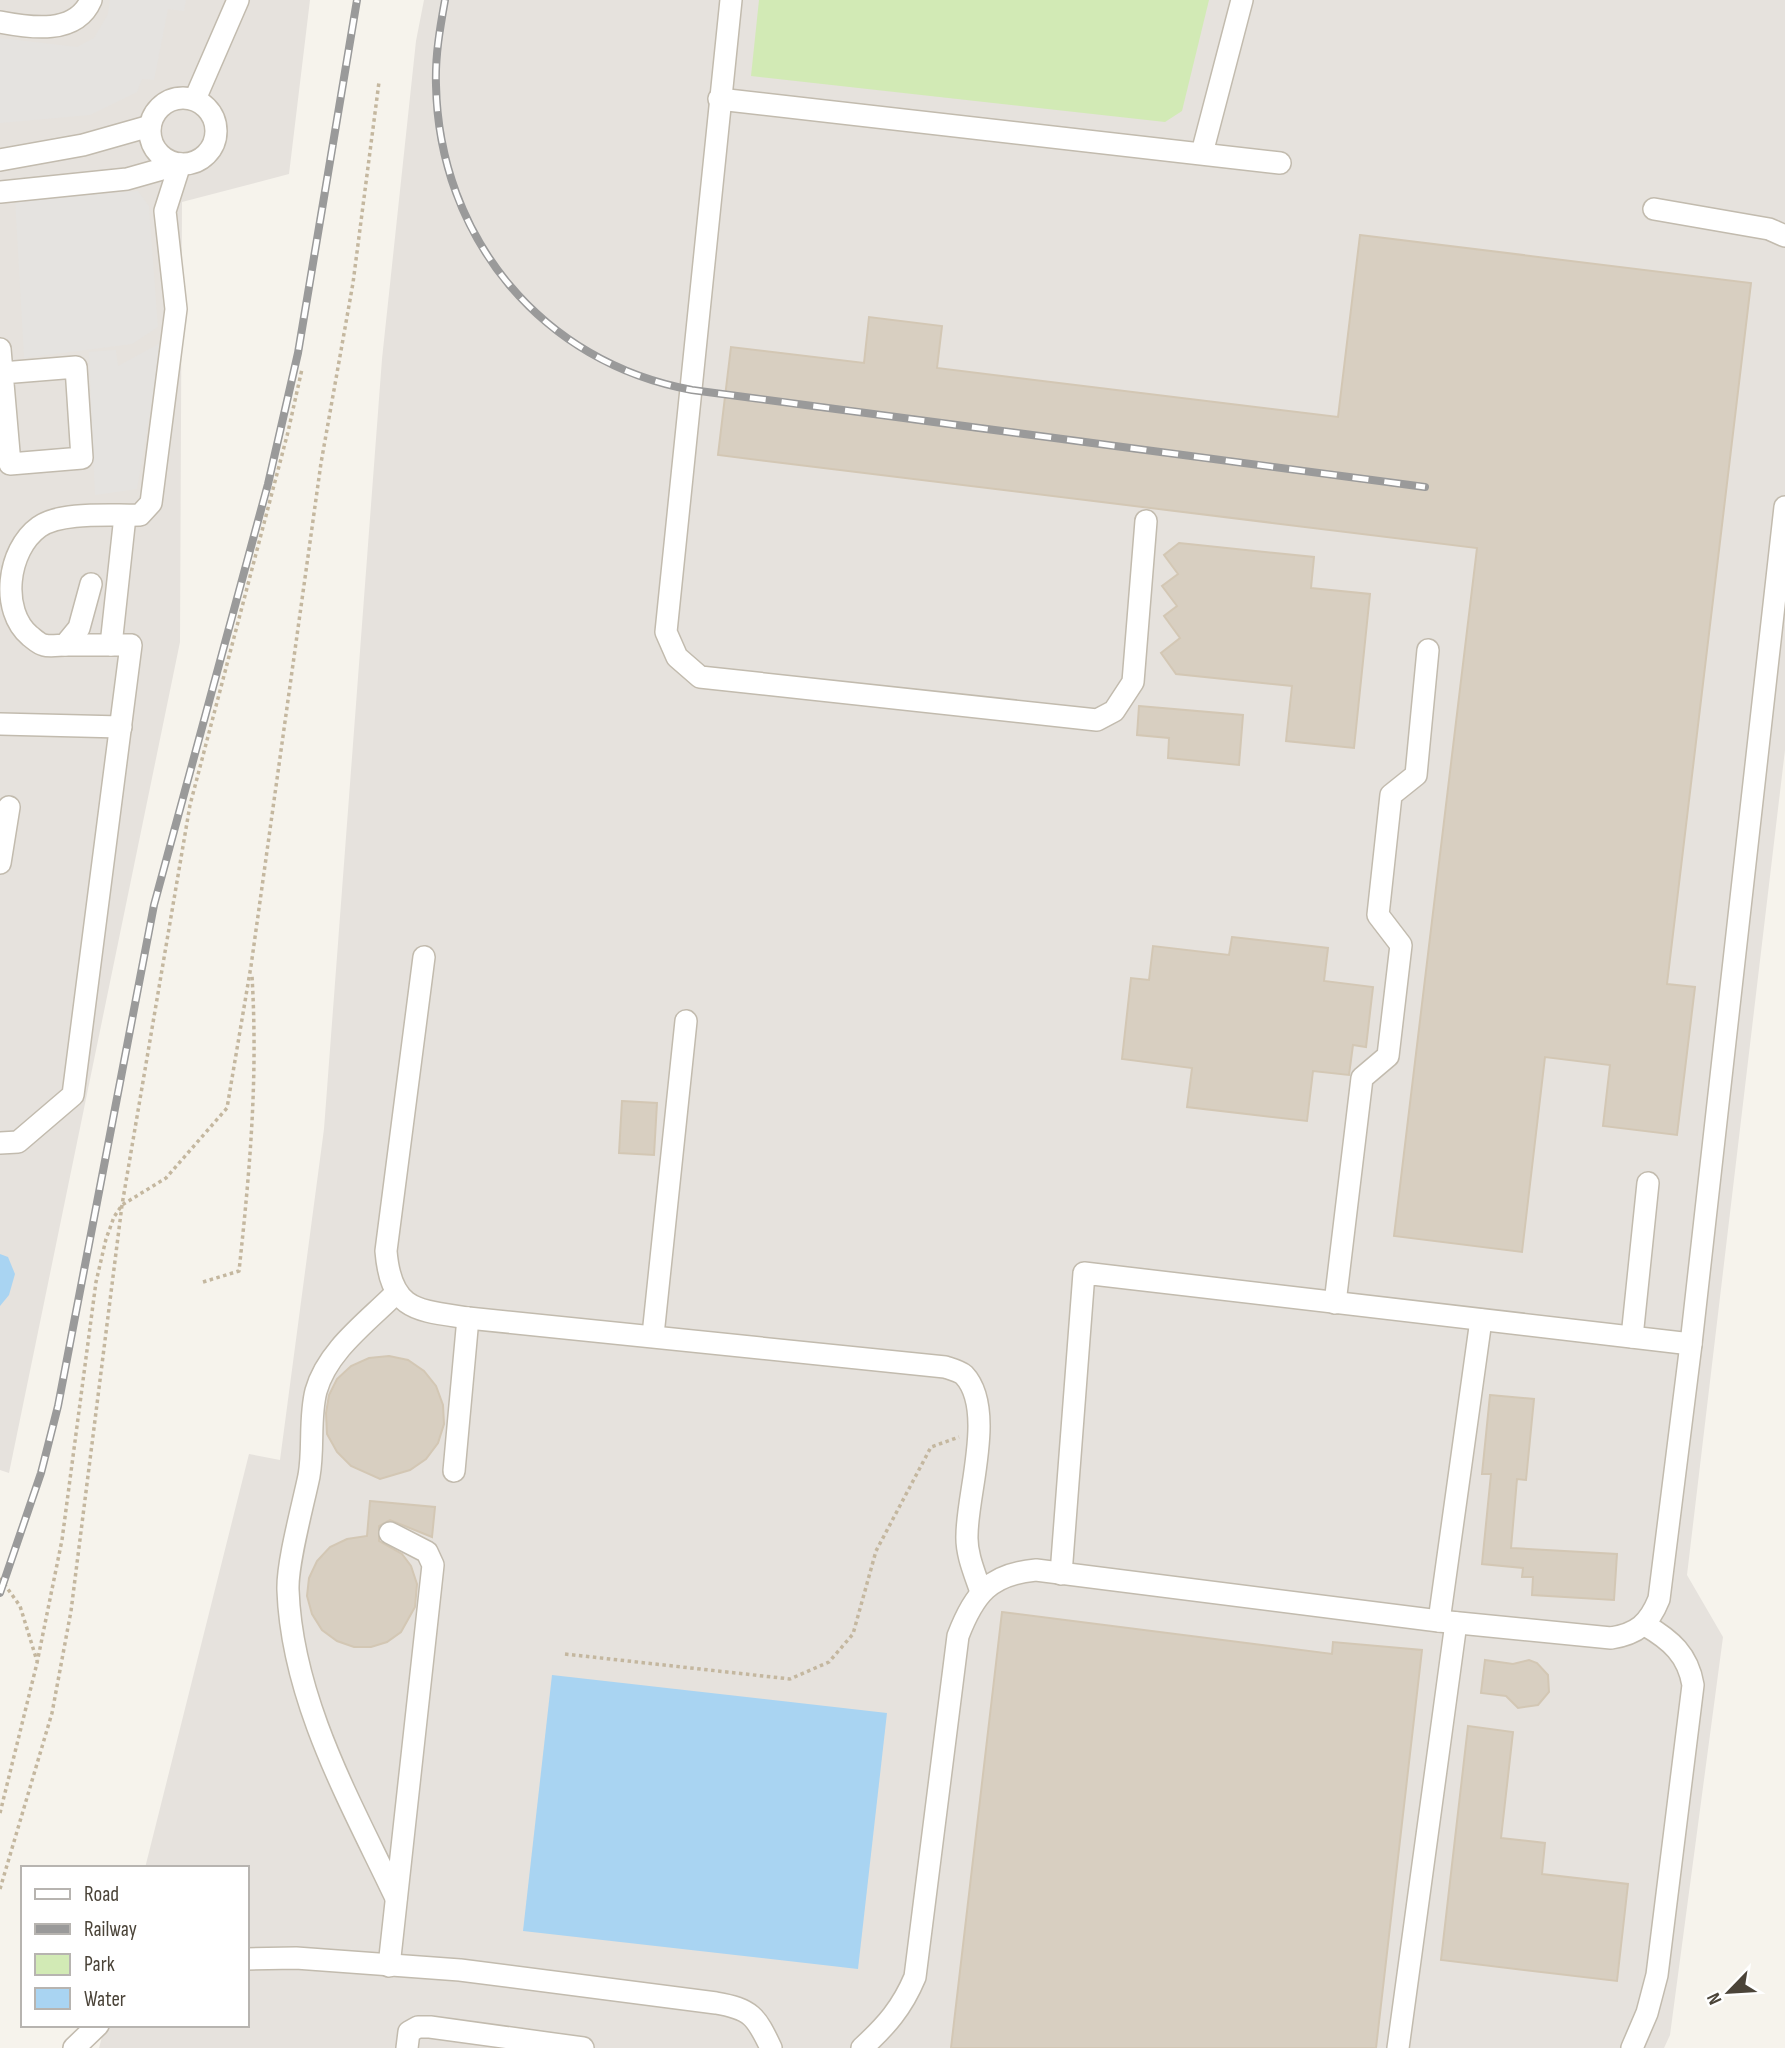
<svg xmlns="http://www.w3.org/2000/svg" width="1785" height="2048" font-family="'Sofia Sans Condensed',sans-serif">
  <style>
    .industrial { fill: #e6e2dd }
    .green { fill: #d2eab5 }
    .parking { fill: #e5e3e0 }
    .water { fill: #a9d4f2 }
    .building { fill: #d8cfc1; stroke: #d3c7b4; stroke-width: 2 }
    .lines { fill: none; stroke-linecap: round; stroke-linejoin: round }
    .minor-casing { stroke: #c2bbae; stroke-width: 24 }
    .path { stroke: #c4b79f; stroke-width: 3.5; stroke-dasharray: 3.5 3.5; stroke-linecap: butt }
    .minor { stroke: #fff; stroke-width: 21 }
    .rail-casing { stroke: #9a9a9a; stroke-width: 8 }
    .rail { stroke: #fff; stroke-width: 5; stroke-dasharray: 16; stroke-linecap: butt }
  </style>
  <rect width="100%" height="100%" fill="#f6f3ec"/>
  <g class="industrial">
    <polygon points="0,0 310,0 289,174 182,202 180,642 9,1473 0,1470"/>
    <polygon points="424,0 1785,0 1785,750 1687,1575 1723,1637 1670,2035 1664,2048 99,2048 105,2025 247,2025 247,1868 145,1868 249,1454 280,1460 324,1129 382,359 416,41"/>
  </g>
  <polygon class="green" points="759,0 1209,0 1182,111 1165,122 751,76"/>
  <g class="parking">
    <polygon points="110,0 186,0 184,11 168,9 154,80 142,79 137,92 90,115 0,123 0,38 77,47 94,38 108,14"/>
    <polygon points="138,191 149,206 158,327 132,344 24,358 15,200"/>
    <polygon points="162,342 137,489 95,495 89,352 116,350 118,366"/>
  </g>
  <g class="water">
    <polygon points="0,1254 8,1257 15,1274 9,1295 0,1306"/>
    <polygon points="552,1675 887,1713 858,1969 523,1931"/>
  </g>
  <g class="building">
    <polygon points="1360,235 1751,283 1667,984 1695,987 1677,1135 1603,1126 1610,1065 1545,1057 1522,1252 1394,1236 1477,548 718,455 731,347 864,363 869,317 942,326 937,368 1338,417"/>
    <polygon points="1179,543 1314,557 1311,588 1370,594 1354,748 1286,741 1292,686 1176,674 1161,653 1180,638 1164,616 1177,606 1162,586 1178,574 1164,555"/>
    <polygon points="1139,706 1243,715 1239,765 1168,758 1169,738 1137,735"/>
    <polygon points="1232,937 1328,948 1324,981 1373,987 1366,1047 1353,1045 1349,1075 1313,1071 1307,1121 1187,1107 1192,1068 1122,1059 1131,978 1149,980 1153,946 1229,955"/>
    <polygon points="622,1101 657,1103 654,1155 619,1153"/>
    <polygon points="389,1356 408,1360 424,1371 436,1386 443,1405 444,1424 438,1443 426,1459 410,1470 380,1479 351,1466 337,1452 327,1434 326,1413 329,1395 337,1379 351,1366 369,1358"/>
    <polygon points="1490,1395 1534,1399 1526,1480 1517,1479 1511,1548 1617,1554 1614,1600 1532,1595 1533,1577 1522,1577 1523,1568 1482,1564 1491,1474 1482,1474"/>
    <polygon points="370,1501 435,1507 432,1537 390,1520 379,1526 379,1541 402,1554 411,1566 417,1584 415,1607 401,1632 387,1642 371,1647 354,1647 337,1641 322,1630 312,1614 307,1596 309,1578 317,1561 330,1547 347,1539 367,1536"/>
    <polygon points="1002,1612 1332,1654 1333,1642 1422,1650 1376,2048 951,2048"/>
    <polygon points="1485,1660 1513,1664 1529,1660 1537,1663 1548,1675 1549,1692 1538,1705 1518,1708 1506,1696 1481,1693"/>
    <polygon points="1468,1726 1513,1732 1501,1838 1545,1843 1542,1874 1628,1884 1617,1981 1441,1960"/>
  </g>
  <g class="lines">
    <defs>
      <g id="minor">
        <polyline points="731,0 666,632 677,657 700,677 1097,720 1114,711 1133,682 1146,521"/>
        <path d="M 0,22 C 31,28 76,35 91,0"/>
        <circle cx="183" cy="131" r="33"/>
        <polyline points="195,99 238,0"/>
        <polyline points="719,99 1280,163"/>
        <polyline points="1202,153 1242,0"/>
        <polyline points="0,160 83,145 150,126"/>
        <polyline points="0,192 127,179 180,164"/>
        <polyline points="1654,209 1769,229 1785,236"/>
        <polyline points="0,349 10,464 82,458 76,367 2,373"/>
        <path d="M 91,584 L 79,628 L 65,645 C 59,645 50,647 44,645 C 39,644 34,639 30,636 C 0,611 7,550 39,527 C 61,511 113,516 140,515 L 151,503 L 176,309 L 165,211 L 180,164"/>
        <polyline points="111,645 125,516"/>
        <polyline points="0,724 121,727"/>
        <polyline points="0,863 9,807"/>
        <path d="M 424,957 L 386,1251 C 391,1311 416,1310 468,1318 L 945,1367 C 951,1369 959,1371 964,1375 C 996,1409 967,1493 967,1535 C 966,1554 975,1574 981,1592"/>
        <polyline points="0,1143 18,1142 73,1095 131,645 65,645"/>
        <path d="M 395,1294 C 367,1322 327,1351 316,1391 C 309,1418 314,1448 309,1476 C 303,1505 287,1563 288,1590 C 292,1700 350,1801 396,1898"/>
        <polyline points="1335,1303 1362,1078 1388,1056 1401,945 1378,915 1391,795 1416,775 1428,650"/>
        <polyline points="653,1335 686,1021"/>
        <polyline points="1632,1337 1648,1183"/>
        <polyline points="454,1471 468,1318"/>
        <polyline points="1061,1574 1084,1273 1691,1344"/>
        <polyline points="1439,1621 1481,1320"/>
        <path d="M 247,1959 L 296,1958 L 460,1970 L 716,2003 C 751,2009 756,2016 771,2048"/>
        <polyline points="389,1966 433,1565 427,1552 390,1533"/>
        <polyline points="74,2048 98,2025"/>
        <polyline points="407,2048 409,2032 418,2027 430,2027 583,2048"/>
        <path d="M 862,2048 C 886,2026 902,2008 915,1977 L 958,1636 C 974,1594 990,1574 1036,1570 L 1439,1621 L 1611,1638 C 1637,1634 1649,1624 1659,1599 L 1691,1344 L 1785,507"/>
        <polyline points="1398,2048 1456,1623"/>
        <path d="M 1632,2048 L 1647,2013 L 1657,1975 L 1693,1685 C 1688,1655 1671,1640 1645,1625"/>
      </g>
    </defs>
    <use href="#minor" class="minor-casing"/>
    <g class="path">
      <path d="M 203,1282 L 239,1271 C 250,1169 258,1079 252,976"/>
      <polyline points="0,1578 20,1606 37,1661"/>
      <polyline points="565,1654 790,1679 829,1662 853,1634 876,1551 931,1447 959,1437"/>
      <polyline points="0,1813 37,1663 62,1540 96,1282 106,1239 114,1217 122,1205 166,1178 227,1108 251,966 321,463 353,283 379,82"/>
      <polyline points="0,1889 52,1713 71,1611 122,1205 190,805 288,432 302,369"/>
    </g>
    <use href="#minor" class="minor"/>
    <defs>
      <g id="rail">
        <path d="M 445,0 C 440,28 435,56 436,85 C 439,237 542,363 692,390 L 1425,487"/>
        <polyline points="0,1593 41,1473 58,1406 154,905 268,484 298,353 357,0"/>
      </g>
    </defs>
    <use href="#rail" class="rail-casing"/>
    <use href="#rail" class="rail"/>
  </g>
  <rect x="21" y="1866" width="228" height="161" fill="#ffffff" stroke="#b7b4b0" stroke-width="2"/>
  <rect x="35" y="1889" width="35" height="10" fill="#ffffff" stroke="#b7b4b0" stroke-width="2"/>
  <text x="84" y="1901" font-size="21" fill="#4b4439">Road</text>
  <rect x="35" y="1924" width="35" height="10" fill="#9a9a9a" stroke="#b7b4b0" stroke-width="2"/>
  <text x="84" y="1936" font-size="21" fill="#4b4439">Railway</text>
  <rect x="35" y="1954" width="35" height="21" fill="#d2eab5" stroke="#b7b4b0" stroke-width="2"/>
  <text x="84" y="1971" font-size="21" fill="#4b4439">Park</text>
  <rect x="35" y="1988" width="35" height="21" fill="#a9d4f2" stroke="#b7b4b0" stroke-width="2"/>
  <text x="84" y="2006" font-size="21" fill="#4b4439">Water</text>
  <g transform="translate(1729 1992) rotate(245)" stroke="#ffffff" stroke-width="5" paint-order="stroke">
  <path d="M0-5L12 26L0 18L-12 26Z" fill="#4b4439"/>
  <text y="-10" font-size="19" font-weight="bold" text-anchor="middle" fill="#4b4439">N</text>
  </g>
</svg>
